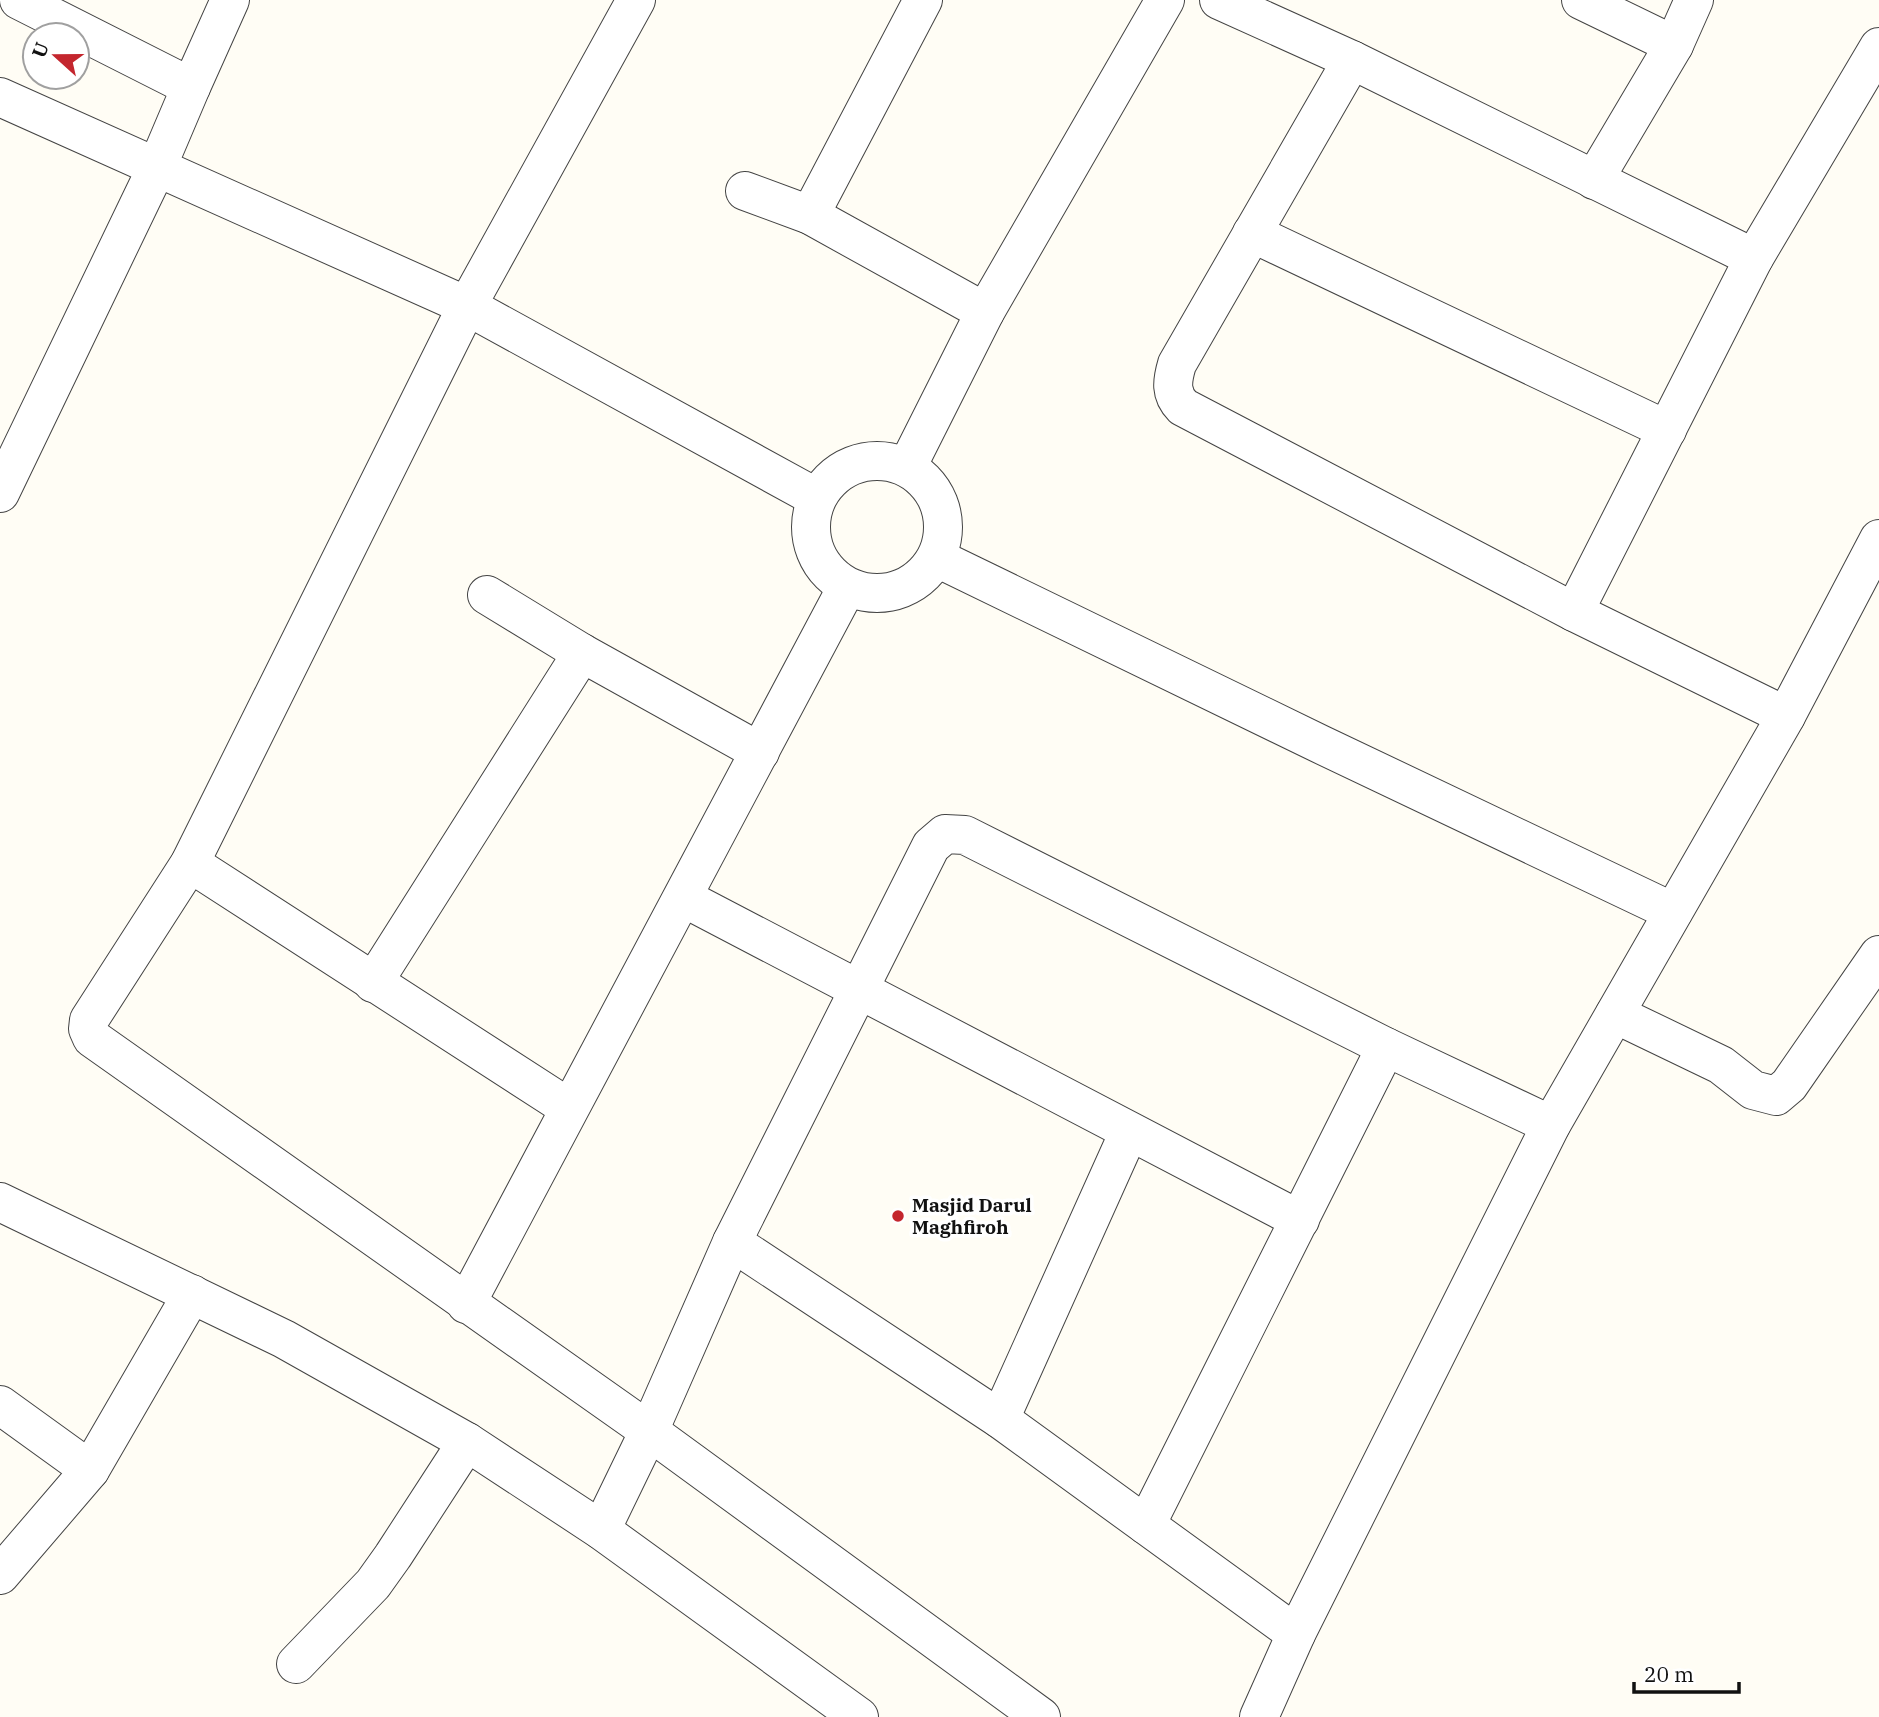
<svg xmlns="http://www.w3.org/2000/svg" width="1879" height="1717" font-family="'IBM Plex Serif',serif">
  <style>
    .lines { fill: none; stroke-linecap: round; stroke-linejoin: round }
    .minor-casing { stroke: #444; stroke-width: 40 }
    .minor { stroke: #fff; stroke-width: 38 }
    .poi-dot { fill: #c4262e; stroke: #fff; stroke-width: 2.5 }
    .labels { text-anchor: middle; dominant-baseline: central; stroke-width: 7; stroke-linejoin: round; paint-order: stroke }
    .poi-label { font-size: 19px; font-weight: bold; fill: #111; stroke: #fff; text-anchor: start }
  </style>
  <rect width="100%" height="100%" fill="#fffdf5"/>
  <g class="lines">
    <defs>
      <g id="minor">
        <polyline points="19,0 191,87 230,0"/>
        <polyline points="636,0 467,306 190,863 89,1020 88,1029 92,1038 649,1431 1041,1717"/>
        <polyline points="1219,0 1352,60 1754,258"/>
        <polyline points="1581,0 1674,45"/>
        <path d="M 1352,60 L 1177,364 C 1172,381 1170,394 1183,407 L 1574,612 L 1786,716"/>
        <polyline points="0,97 467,306 817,498"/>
        <polyline points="1594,180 1674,45 1694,0"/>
        <polyline points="745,191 810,215 985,312"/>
        <polyline points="810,215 923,0"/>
        <polyline points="1252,233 1667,430"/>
        <circle cx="877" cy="527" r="66"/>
        <polyline points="907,467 985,312 1165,0"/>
        <polyline points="0,493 157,167 191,87"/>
        <polyline points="937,558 1320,744 1673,912"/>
        <polyline points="487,595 582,653 760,752"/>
        <polyline points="1574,612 1754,258 1879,47"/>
        <polyline points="190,863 569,1108"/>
        <polyline points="684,898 1300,1220"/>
        <polyline points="373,983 582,653"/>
        <polyline points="1615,1014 1721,1065 1753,1090 1776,1096 1789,1085 1879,955"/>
        <polyline points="0,1202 284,1339 467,1442 601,1530 859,1717"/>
        <polyline points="732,1242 1000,1419 1296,1634"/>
        <polyline points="466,1304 847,587"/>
        <polyline points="0,1405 90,1470"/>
        <polyline points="1000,1419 1129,1132"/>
        <polyline points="1146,1525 1386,1047"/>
        <polyline points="601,1530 649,1431 732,1242 931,846 945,834 965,835 1386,1047 1551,1125"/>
        <polyline points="0,1575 90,1470 192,1294"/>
        <polyline points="296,1664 373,1584 393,1556 467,1442"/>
        <polyline points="1259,1717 1296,1634 1551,1125 1786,716 1879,539"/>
      </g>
    </defs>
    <use href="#minor" class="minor-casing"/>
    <use href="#minor" class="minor"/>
  </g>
  <circle class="poi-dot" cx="898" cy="1216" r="7"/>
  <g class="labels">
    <g class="poi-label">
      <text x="912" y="1205">Masjid Darul<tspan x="912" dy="22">Maghfiroh</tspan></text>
    </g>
  </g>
  <g transform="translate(56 56) rotate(291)"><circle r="33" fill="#ffffff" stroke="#a0a0a0" stroke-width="2"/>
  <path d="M0-5L12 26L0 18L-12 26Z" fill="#c4262e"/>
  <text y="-10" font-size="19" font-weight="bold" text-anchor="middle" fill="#111111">U</text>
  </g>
  <path d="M1634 1682v10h105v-10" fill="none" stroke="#111111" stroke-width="3.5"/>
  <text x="1644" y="1682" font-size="21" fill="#111111" stroke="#ffffff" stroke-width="5" paint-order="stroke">20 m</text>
</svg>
